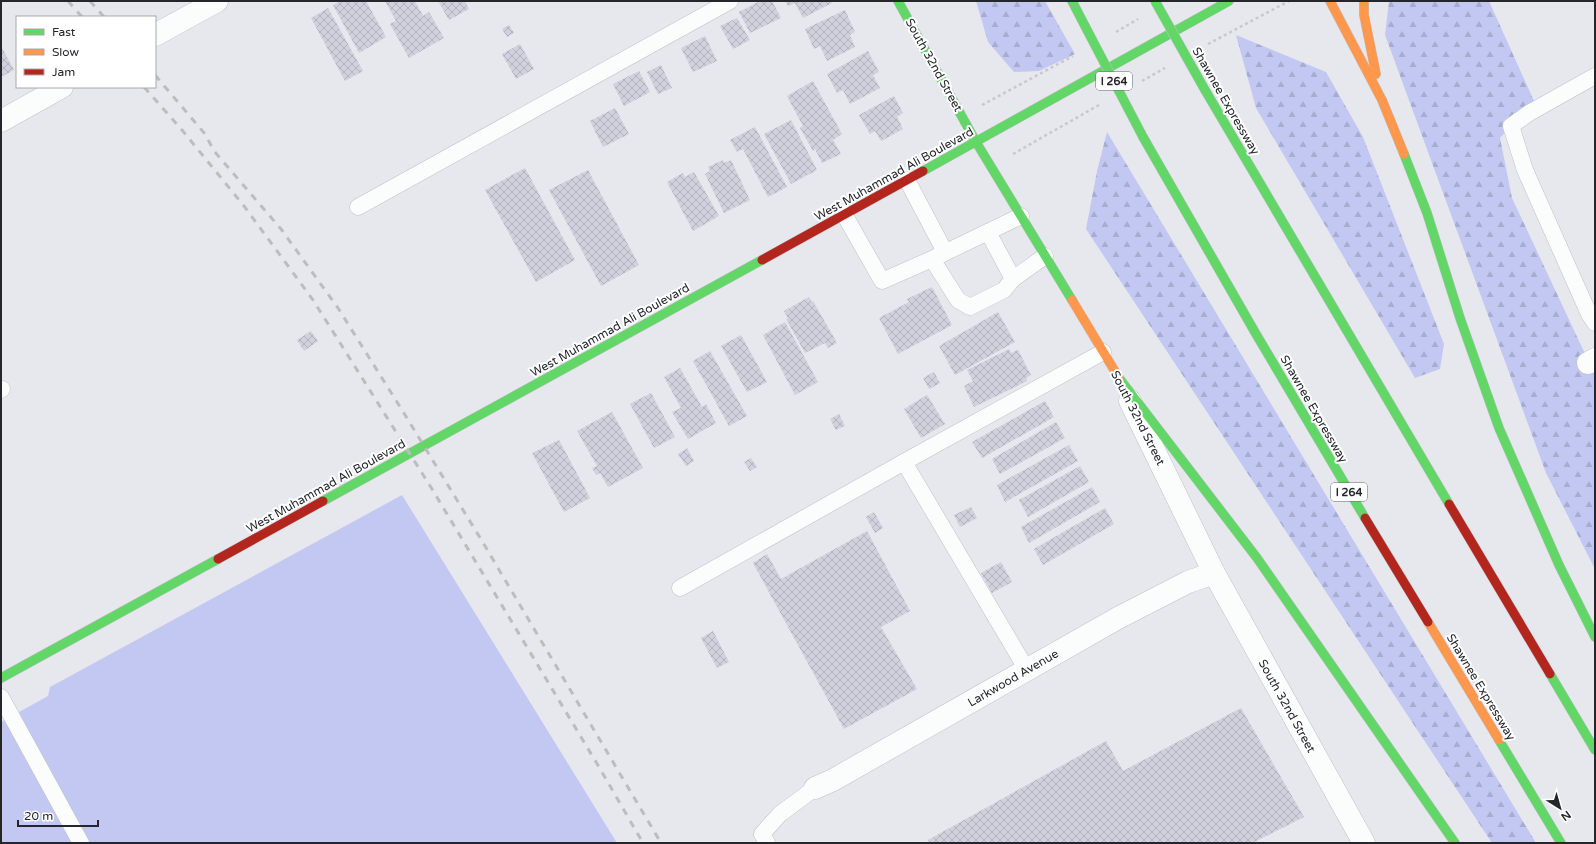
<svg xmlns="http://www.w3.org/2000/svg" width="1596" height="844" font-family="'Varela Round',sans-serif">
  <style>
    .forest { fill: url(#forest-firs) }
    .pitch { fill: #c3c8f2 }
    .building { fill: url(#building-cross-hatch) }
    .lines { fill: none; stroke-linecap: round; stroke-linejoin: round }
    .lane-casing { stroke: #c0c2c6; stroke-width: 17 }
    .street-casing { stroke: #c0c2c6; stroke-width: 23 }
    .fast-casing { stroke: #c0c2c6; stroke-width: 10 }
    .slow-casing { stroke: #c0c2c6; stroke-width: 10 }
    .jam-casing { stroke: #c0c2c6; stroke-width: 10 }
    .path { stroke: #c9c9cc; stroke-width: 2.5; stroke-dasharray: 3 3; stroke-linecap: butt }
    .lane { stroke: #fbfcfc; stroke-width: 16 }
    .street { stroke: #fbfcfc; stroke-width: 22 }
    .fast { stroke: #63d668; stroke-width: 9 }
    .slow { stroke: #ff974d; stroke-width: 9 }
    .jam { stroke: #b3261e; stroke-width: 9 }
    .rail { stroke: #bcbdbe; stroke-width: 3; stroke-dasharray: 7 7; stroke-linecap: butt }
    .fast-bridge-casing { stroke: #c0c2c6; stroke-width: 10; stroke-linecap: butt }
    .fast-bridge { stroke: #63d668; stroke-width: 9 }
    .labels { text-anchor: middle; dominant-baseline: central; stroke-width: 4; stroke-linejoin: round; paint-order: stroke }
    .shield { fill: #fff; stroke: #66676b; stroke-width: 1 }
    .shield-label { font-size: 11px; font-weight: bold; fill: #25262b }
    .street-label { font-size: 12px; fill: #25262b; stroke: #fff }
  </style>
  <defs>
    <pattern id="forest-firs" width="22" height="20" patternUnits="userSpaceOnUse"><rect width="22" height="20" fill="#c3c8f2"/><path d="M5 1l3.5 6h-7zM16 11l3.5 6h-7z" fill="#a7acd0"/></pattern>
    <pattern id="building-cross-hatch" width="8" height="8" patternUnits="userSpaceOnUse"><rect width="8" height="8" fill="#cfd1dd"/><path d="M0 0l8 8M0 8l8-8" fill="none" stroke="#b2b3be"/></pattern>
  </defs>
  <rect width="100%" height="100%" fill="#e6e8ee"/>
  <g class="forest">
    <polygon points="976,1 1045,1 1075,54 1039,71 1014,72 988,42"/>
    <polygon points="1389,1 1489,1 1534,101 1500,138 1512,198 1595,375 1595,569 1546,473 1385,35"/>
    <polygon points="1236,35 1326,72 1363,137 1444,344 1440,369 1415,378 1256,108"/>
    <polygon points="1107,132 1536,843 1492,843 1086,229 1097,171"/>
  </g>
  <polygon class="pitch" points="402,495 617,843 1,843 1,722 48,696 50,687"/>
  <g class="building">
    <polygon points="341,1 366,1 386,37 359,53 333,5"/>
    <polygon points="385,1 415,1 423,16 429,12 444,38 409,58 390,24 396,21"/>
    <polygon points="438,1 465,1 469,9 449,20"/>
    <polygon points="760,1 772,1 781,18 750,33 739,12"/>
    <polygon points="786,1 831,1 832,3 803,18 795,3 788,6"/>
    <polygon points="328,8 363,71 345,81 311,18"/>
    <polygon points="845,10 855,32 850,35 855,47 827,61 820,46 814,49 805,29"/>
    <polygon points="737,18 750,40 733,49 720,26"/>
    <polygon points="509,25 514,33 507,37 502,29"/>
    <polygon points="705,36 717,61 693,72 681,48"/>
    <polygon points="520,44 534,69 516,79 502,54"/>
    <polygon points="1,46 14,70 1,77"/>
    <polygon points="868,51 879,72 873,75 880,88 850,104 843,90 837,93 827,74"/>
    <polygon points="661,65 672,88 658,94 647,72"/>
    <polygon points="639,71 650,92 624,106 613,84"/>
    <polygon points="813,81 842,134 833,140 841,154 822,163 815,149 813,151 800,128 803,126 787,96"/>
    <polygon points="894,96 903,113 897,117 903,129 881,141 875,131 870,134 859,115"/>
    <polygon points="615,108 629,134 603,147 590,121"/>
    <polygon points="791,120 817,170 791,184 764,134"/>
    <polygon points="755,127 787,187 768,197 743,149 737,152 730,140"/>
    <polygon points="723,160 724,163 731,160 750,200 724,213 705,174 710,171 708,167"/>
    <polygon points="525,168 575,260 536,282 485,190"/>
    <polygon points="588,170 639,265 601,286 549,190"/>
    <polygon points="694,172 719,216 693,231 667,182 683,173 685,177"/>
    <polygon points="932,287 952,325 898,354 879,318 909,302 907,299"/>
    <polygon points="809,297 812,302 813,301 837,343 828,348 825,343 805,353 786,319 788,318 784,311"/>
    <polygon points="998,312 1015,342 955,375 939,346"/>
    <polygon points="785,322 818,382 795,395 763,335"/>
    <polygon points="311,331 318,341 304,351 297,340"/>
    <polygon points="741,335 767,382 747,392 721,346"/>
    <polygon points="1009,349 1011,353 1018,350 1031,375 1026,378 1027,381 974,407 964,386 973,381 967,370"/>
    <polygon points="710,351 747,416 729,426 693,361"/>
    <polygon points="680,368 702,407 706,404 716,423 688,439 672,412 681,408 664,377"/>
    <polygon points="934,372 940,383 929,389 923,378"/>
    <polygon points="651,393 675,437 654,448 630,404"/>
    <polygon points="927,395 945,424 921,438 904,409"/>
    <polygon points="1045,401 1054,417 982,458 972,442"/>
    <polygon points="612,412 643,468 608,487 600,473 596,475 592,468 597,466 577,431"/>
    <polygon points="839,414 845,426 836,430 830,419"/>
    <polygon points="1056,422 1065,438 1000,474 992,459"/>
    <polygon points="559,440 590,498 564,512 532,453"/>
    <polygon points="1069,445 1078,461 1005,502 997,485"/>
    <polygon points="687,448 694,461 686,466 678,454"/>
    <polygon points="751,458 757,467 750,471 744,462"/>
    <polygon points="1080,466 1089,482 1028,517 1019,500"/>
    <polygon points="1092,487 1100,502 1029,543 1021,527"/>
    <polygon points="971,507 977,518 960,527 954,515"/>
    <polygon points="1105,508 1114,524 1043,565 1034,549"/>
    <polygon points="874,512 883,528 875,533 866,517"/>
    <polygon points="867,531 910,611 881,627 917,689 844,729 753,563 767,554 781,579"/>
    <polygon points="1001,562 1012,582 992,593 981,573"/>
    <polygon points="713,631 729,662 717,668 701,638"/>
    <polygon points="1241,708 1304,817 1252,843 930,843 928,840 1106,741 1123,771"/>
  </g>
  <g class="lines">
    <defs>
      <g id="lane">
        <polyline points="1595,76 1529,113 1511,126 1525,170 1589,314 1595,323"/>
        <polyline points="907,180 945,252"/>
        <polyline points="358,207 730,1"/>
        <polyline points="844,214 882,281 932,259 1021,216"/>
        <polyline points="988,232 1013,279"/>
        <polyline points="932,259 958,300 970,307 1004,290 1013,279 1045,256"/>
        <polyline points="1,390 2,389"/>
        <polyline points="904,462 1103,352"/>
        <polyline points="680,588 904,462 1027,670"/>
        <polyline points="1,697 81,843"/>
        <polyline points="767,843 762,834 780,814 815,788"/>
      </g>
      <g id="street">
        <polyline points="155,35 217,1"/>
        <polyline points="1,121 62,87"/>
        <polyline points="1588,363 1595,359"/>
        <polyline points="1130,401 1214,573 1364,843"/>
        <polyline points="815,788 833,780 1118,618 1188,582 1214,573"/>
      </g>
      <g id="fast">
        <polyline points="898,1 976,142 1072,300"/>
        <polyline points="1072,1 1085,26"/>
        <polyline points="1205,90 1449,504"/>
        <polyline points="1143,137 1256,334 1365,518"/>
        <polyline points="1404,154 1427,213 1460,318 1499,428 1559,565 1595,637"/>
        <polyline points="923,171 1229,1"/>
        <polyline points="1119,378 1257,558 1455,843"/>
        <polyline points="323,501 762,260"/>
        <polyline points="1550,674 1595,750"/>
        <polyline points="1,678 218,559"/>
        <polyline points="1499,740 1561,843"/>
      </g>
      <g id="slow">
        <polyline points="1330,1 1382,100 1404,154"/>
        <polyline points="1364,1 1364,15 1376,74"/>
        <polyline points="1072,300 1119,378"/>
        <polyline points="1428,622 1499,740"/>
      </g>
      <g id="jam">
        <polyline points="762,260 923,171"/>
        <polyline points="1449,504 1550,674"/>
        <polyline points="1365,518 1428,622"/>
        <polyline points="218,559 323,501"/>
      </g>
    </defs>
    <use href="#lane" class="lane-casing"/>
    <use href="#street" class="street-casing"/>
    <use href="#fast" class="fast-casing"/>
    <use href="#slow" class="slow-casing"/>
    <use href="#jam" class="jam-casing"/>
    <g class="path">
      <polyline points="1116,32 1138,19"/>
      <polyline points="1208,44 1289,1"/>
      <polyline points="1142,81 1165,68"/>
      <polyline points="982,105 1073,56"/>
      <polyline points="1013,154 1099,105"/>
    </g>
    <use href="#lane" class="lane"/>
    <use href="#street" class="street"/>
    <use href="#fast" class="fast"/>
    <use href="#slow" class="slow"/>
    <use href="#jam" class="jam"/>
    <g class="rail">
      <polyline points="68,1 82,17"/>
      <polyline points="90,1 104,17"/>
      <polyline points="155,75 205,134 214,151 281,229 338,308 402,410 482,541 661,843"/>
      <polyline points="144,87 182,130 244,206 313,300 432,489 599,767 643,843"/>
    </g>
    <defs>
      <g id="fast-bridge">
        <polyline points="1155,1 1205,90"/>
        <polyline points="1085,26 1143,137"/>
      </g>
    </defs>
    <use href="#fast-bridge" class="fast-bridge-casing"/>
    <use href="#fast-bridge" class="fast-bridge"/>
  </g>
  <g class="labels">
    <g class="shield">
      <rect x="1096" y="72" width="36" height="18" rx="3"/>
      <rect x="1331" y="483" width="36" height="18" rx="3"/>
    </g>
    <g class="shield-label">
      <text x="1114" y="81">I 264</text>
      <text x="1349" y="492">I 264</text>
    </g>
    <g class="street-label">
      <text transform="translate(934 65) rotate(61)">South 32nd Street</text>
      <text transform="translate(1226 101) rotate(60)">Shawnee Expressway</text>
      <text transform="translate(894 174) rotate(-29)">West Muhammad Ali Boulevard</text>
      <text transform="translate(610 330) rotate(-29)">West Muhammad Ali Boulevard</text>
      <text transform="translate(1314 409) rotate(60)">Shawnee Expressway</text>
      <text transform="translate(1138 418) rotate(63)">South 32nd Street</text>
      <text transform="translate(326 486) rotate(-29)">West Muhammad Ali Boulevard</text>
      <text transform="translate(1013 678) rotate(-30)">Larkwood Avenue</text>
      <text transform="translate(1481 687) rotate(59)">Shawnee Expressway</text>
      <text transform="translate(1287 706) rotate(61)">South 32nd Street</text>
    </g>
  </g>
  <rect width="1596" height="844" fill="none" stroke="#25262b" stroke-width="4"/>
  <rect x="16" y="16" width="140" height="72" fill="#ffffff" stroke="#a8a8aa"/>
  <rect x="24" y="29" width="20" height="6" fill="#63d668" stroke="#a8a8aa"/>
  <text x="52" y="36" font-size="12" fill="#25262b">Fast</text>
  <rect x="24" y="49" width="20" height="6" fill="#ff974d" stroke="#a8a8aa"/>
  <text x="52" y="56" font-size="12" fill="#25262b">Slow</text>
  <rect x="24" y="69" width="20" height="6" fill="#b3261e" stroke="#a8a8aa"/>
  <text x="52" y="76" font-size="12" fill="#25262b">Jam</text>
  <g transform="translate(1560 808) rotate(143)" stroke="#ffffff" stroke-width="3" paint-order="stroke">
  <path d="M0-3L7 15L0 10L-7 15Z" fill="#25262b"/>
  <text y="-6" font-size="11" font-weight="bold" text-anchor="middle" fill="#25262b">N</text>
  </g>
  <path d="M18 820v6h80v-6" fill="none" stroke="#25262b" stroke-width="2"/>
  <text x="24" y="820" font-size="12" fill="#25262b" stroke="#ffffff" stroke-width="3" paint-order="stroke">20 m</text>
</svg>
